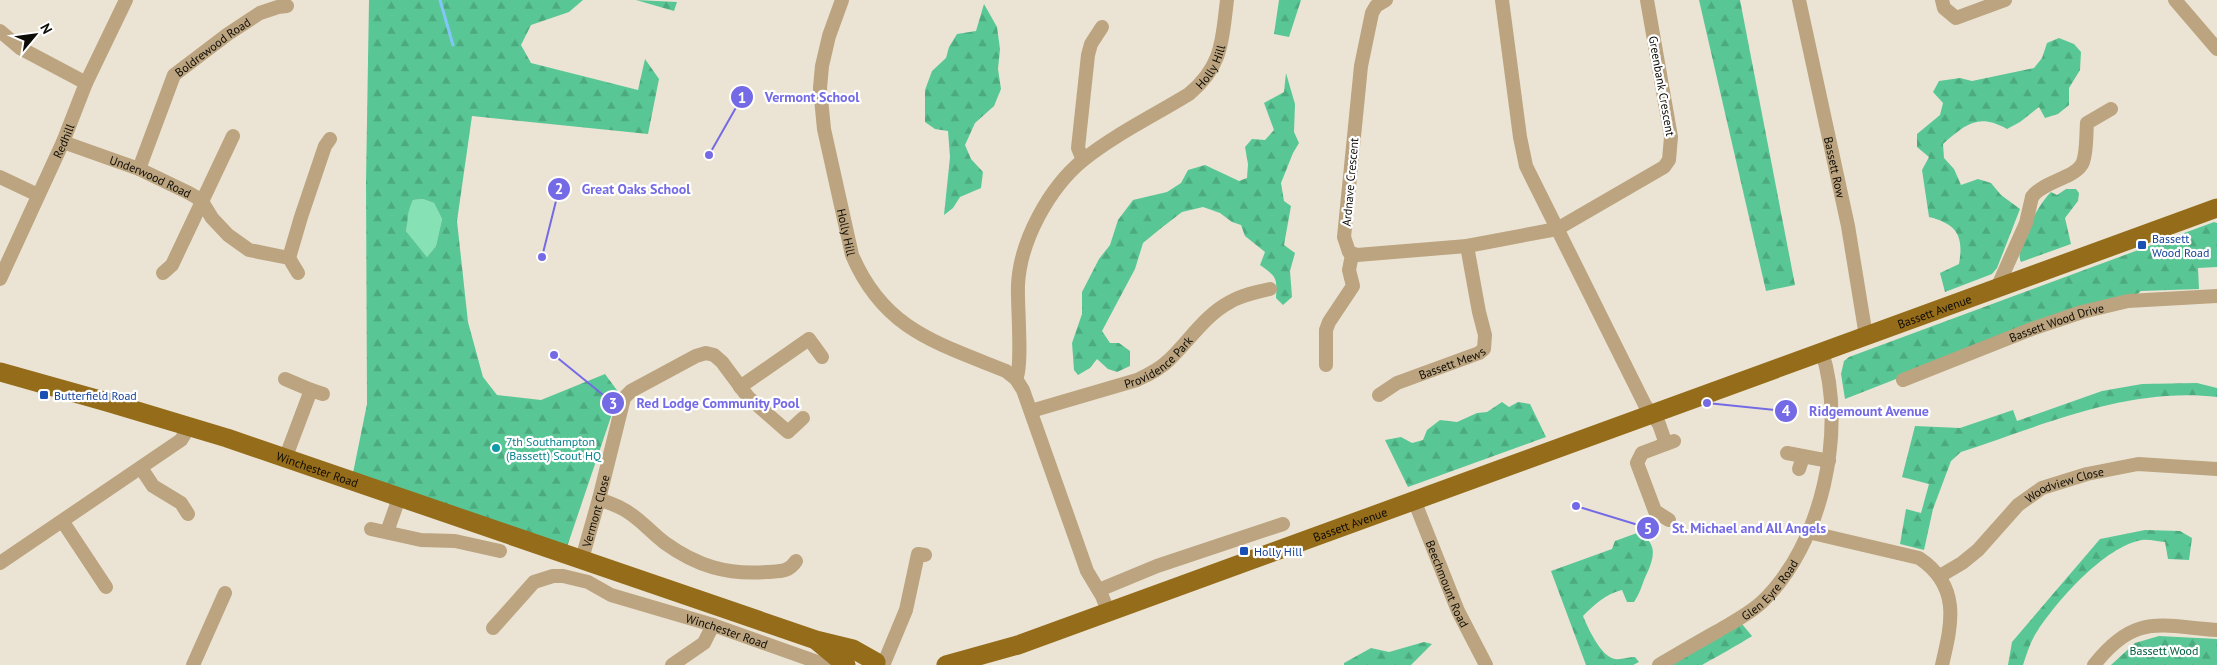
<svg xmlns="http://www.w3.org/2000/svg" width="2217" height="665" font-family="'PT Sans',sans-serif">
  <style>
    .green { fill: #86e2b5 }
    .forest { fill: url(#forest-firs); fill-rule: evenodd }
    .lines { fill: none; stroke-linecap: round; stroke-linejoin: round }
    .stream { stroke: #82c6f9; stroke-width: 3 }
    .minor { stroke: #bba47f; stroke-width: 14 }
    .major { stroke: #956c19; stroke-width: 19 }
    .transit-dot { fill: #1a4fb4; stroke: #fff; stroke-width: 2 }
    .culture-dot { fill: #0f9aa8; stroke: #fff; stroke-width: 2 }
    .labels { text-anchor: middle; dominant-baseline: central; stroke-width: 4.5; stroke-linejoin: round; paint-order: stroke }
    .street-label { font-size: 12px; fill: #0e0c07; stroke: #fff }
    .transit-label { font-size: 12px; fill: #164399; stroke: #fff; text-anchor: start }
    .culture-label { font-size: 12px; fill: #0d838f; stroke: #fff; text-anchor: start }
    .park-label { font-size: 12px; fill: #005d3d; stroke: #fff }
    .leader { fill: none; stroke: #756ae5; stroke-width: 2 }
    .callout-dot { fill: #756ae5; stroke: #fff; stroke-width: 2 }
    .mark-label { font-size: 15px; text-anchor: middle; font-weight: bold; fill: #fff }
    .callout-label { font-size: 14px; text-anchor: middle; font-weight: bold; fill: #756ae5; stroke: #fff; stroke-width: 4.5; stroke-linejoin: round; paint-order: stroke }
  </style>
  <defs>
    <pattern id="forest-firs" width="22" height="20" patternUnits="userSpaceOnUse" patternTransform="scale(1.25)"><rect width="22" height="20" fill="#59c795"/><path d="M5 1l3.5 6h-7zM16 11l3.5 6h-7z" fill="#4caa7f"/></pattern>
  </defs>
  <rect width="100%" height="100%" fill="#ebe4d4"/>
  <polygon class="green" points="423,199 434,203 442,219 436,246 427,257 406,231 407,223 406,214 413,200"/>
  <g class="forest">
    <path d="M 369,0 L 583,0 L 569,12 L 531,25 L 521,45 L 531,63 L 638,90 L 645,59 L 659,79 L 648,134 L 472,116 L 457,221 L 468,322 L 483,377 L 497,395 L 541,400 L 605,374 L 619,393 L 567,547 L 353,473 L 367,404 L 366,182 ZM 423,199 L 434,203 L 442,219 L 436,246 L 427,257 L 406,231 C 409,217 406,215 413,200 Z"/>
    <polygon points="636,0 677,2 674,11"/>
    <polygon points="1279,0 1301,0 1289,37 1274,34"/>
    <polygon points="1699,0 1740,0 1795,285 1766,291"/>
    <polygon points="984,4 997,27 1000,49 998,69 1001,89 994,106 975,123 965,145 971,159 983,172 981,188 960,197 953,208 944,215 950,157 948,131 935,129 925,122 925,90 932,71 946,58 949,47 957,34 976,31"/>
    <path d="M 2059,38 L 2074,44 L 2081,52 L 2080,70 L 2069,88 L 2069,105 L 2058,114 L 2045,118 L 2039,107 L 2020,122 L 2007,129 C 1978,113 1966,124 1943,144 L 1944,158 L 1954,169 L 1961,185 L 1978,179 L 1991,183 L 2001,195 L 2020,209 L 1997,268 L 1992,274 L 1945,292 L 1940,273 L 1959,264 C 1964,236 1957,224 1929,217 L 1922,170 L 1929,157 L 1917,147 L 1917,134 L 1940,115 L 1943,103 L 1933,92 L 1939,81 L 1960,78 L 1972,81 L 2034,68 L 2042,58 L 2047,43 Z"/>
    <path d="M 1286,73 L 1295,104 L 1294,132 L 1299,143 L 1293,153 L 1281,183 L 1284,201 L 1291,206 L 1284,245 L 1295,253 L 1290,271 L 1292,297 L 1283,305 L 1276,298 C 1277,278 1277,277 1260,265 L 1265,252 L 1245,236 L 1241,225 L 1232,222 L 1220,213 L 1203,207 L 1182,212 L 1160,229 L 1143,243 L 1135,269 L 1102,331 L 1110,343 L 1119,343 L 1130,351 L 1130,366 L 1117,372 L 1108,369 L 1097,359 L 1090,368 L 1078,375 L 1074,370 L 1072,343 L 1082,314 L 1082,292 L 1099,259 L 1110,245 L 1118,220 L 1133,200 L 1167,192 L 1181,183 L 1188,170 L 1205,165 L 1239,181 L 1247,178 L 1248,164 L 1245,147 L 1252,139 L 1265,140 L 1274,130 L 1264,103 L 1284,92 Z"/>
    <path d="M 2066,189 L 2076,189 L 2079,193 L 2078,201 L 2065,218 L 2071,244 L 2021,262 C 2013,249 2040,202 2051,192 L 2057,195 Z"/>
    <polygon points="2214,222 2217,223 2217,267 2198,268 2199,289 2141,291 2135,296 2070,311 1845,399 1841,374 1844,361 1849,357"/>
    <path d="M 2197,383 L 2217,388 L 2217,397 C 2127,387 2044,425 1961,452 L 1951,461 L 1933,509 L 1924,550 L 1900,544 L 1906,509 L 1921,513 L 1929,484 L 1902,477 L 1915,426 L 1960,428 L 2013,410 L 2017,421 L 2102,391 L 2142,384 Z"/>
    <polygon points="1502,402 1509,407 1518,402 1530,404 1546,437 1408,487 1385,440 1401,437 1412,443 1423,440 1427,430 1440,420 1457,422 1477,413 1487,412"/>
    <path d="M 2145,530 L 2180,531 L 2192,538 L 2189,560 L 2168,559 L 2165,542 C 2158,542 2149,539 2142,540 C 2104,547 2059,599 2038,630 C 2031,640 2027,653 2023,665 L 2008,665 L 2012,642 L 2100,539 Z"/>
    <path d="M 1637,533 C 1662,543 1652,563 1644,580 C 1641,589 1639,594 1634,602 L 1627,602 L 1622,590 C 1606,594 1595,604 1583,616 C 1588,628 1601,657 1615,659 C 1621,660 1629,657 1635,657 L 1639,662 L 1633,665 L 1586,665 L 1551,571 L 1612,549 L 1615,541 Z"/>
    <path d="M 1742,624 L 1752,636 C 1750,638 1704,664 1702,665 C 1692,665 1680,665 1670,665 Z"/>
    <polygon points="2159,636 2217,639 2217,665 2111,665 2135,643"/>
    <polygon points="1424,642 1432,644 1411,665 1344,665 1344,663 1371,648 1389,652"/>
  </g>
  <g class="lines">
    <polyline class="stream" points="440,0 453,45"/>
    <g class="minor">
      <path id="s1" d="M 842,0 L 829,36 L 822,66 L 820,88 L 824,129 L 852,255 C 884,330 937,343 1006,371 L 1016,379 L 1023,390 L 1087,571 L 1102,596 L 1108,611"/>
      <polyline points="1386,0 1376,6 1372,13 1361,66 1344,237 1349,252 1357,255 1467,246 1557,229 1664,167 1669,160 1671,137 1647,0"/>
      <polyline points="1502,0 1520,137 1526,166 1645,405 1659,424 1666,444"/>
      <path id="s2" d="M 1799,0 L 1848,226 L 1866,336"/>
      <polyline points="1942,0 1944,8 1956,18 2005,0"/>
      <polyline points="2175,0 2217,49"/>
      <polyline points="0,31 20,48 86,83"/>
      <path id="s3" d="M 63,142 L 139,169 L 189,193 L 201,200 L 212,218 L 228,235 L 249,250 L 289,258 L 298,273"/>
      <polyline points="1083,160 1078,148 1088,55 1091,44 1102,27"/>
      <path id="s4" d="M 139,169 L 174,75 L 228,34 L 260,13 L 278,7 L 287,6"/>
      <polyline points="0,177 38,195"/>
      <path d="M 2032,197 C 2043,181 2077,178 2083,162 C 2087,151 2086,135 2087,123 L 2111,109"/>
      <polyline points="289,258 301,217 325,146 330,139"/>
      <polyline points="163,273 172,265 233,136"/>
      <path id="s5" d="M 0,279 L 63,142 L 86,83 L 126,0"/>
      <polyline points="1997,288 2026,223 2032,197"/>
      <polyline points="1326,365 1326,330 1329,322 1353,286 1349,270 1352,255"/>
      <path id="s6" d="M 1016,379 C 1023,366 1017,304 1018,285 C 1020,241 1049,188 1083,160 C 1114,135 1155,115 1189,94 C 1223,66 1222,40 1227,0"/>
      <path id="s7" d="M 1903,380 L 2029,330 L 2082,312 L 2128,301 L 2217,296"/>
      <polyline points="740,387 809,339 822,357"/>
      <polyline points="311,390 323,394"/>
      <path id="s8" d="M 1379,395 L 1397,383 L 1479,353 L 1484,349 L 1485,335 L 1479,312 L 1467,246"/>
      <path id="s9" d="M 1031,411 L 1137,380 C 1148,375 1160,369 1169,360 C 1189,341 1205,315 1230,302 C 1242,295 1256,292 1270,289"/>
      <polyline points="1787,453 1829,461"/>
      <polyline points="285,459 311,390 285,379"/>
      <polyline points="141,468 153,486 181,503 188,514"/>
      <polyline points="1799,469 1803,457"/>
      <path d="M 599,499 C 606,502 614,504 621,508 C 638,516 650,532 665,543 C 697,566 727,575 766,572 C 779,571 788,573 796,561"/>
      <path id="s10" d="M 1414,500 L 1458,611 L 1486,665"/>
      <polyline points="1669,520 1655,511 1637,463 1642,453 1674,441"/>
      <polyline points="63,522 106,587"/>
      <polyline points="371,529 421,540 455,541 500,551"/>
      <polyline points="387,532 399,498"/>
      <path d="M 1808,532 L 1919,558 C 1961,586 1952,623 1942,665"/>
      <path id="s11" d="M 582,559 L 599,499 L 624,398 L 631,391 L 696,356 L 706,353 L 714,355 L 722,362 L 748,397 L 788,432 L 803,418"/>
      <polyline points="0,563 181,440 189,427"/>
      <path id="s12" d="M 1940,576 L 1962,563 L 1978,550 L 2018,505 L 2042,488 L 2087,474 L 2138,464 L 2217,469"/>
      <polyline points="1099,590 1157,566 1283,524"/>
      <path id="s13" d="M 493,628 L 534,582 L 553,576 L 563,576 L 588,582 L 611,595 L 713,625 L 826,665"/>
      <polyline points="884,663 906,610 918,554 925,555"/>
      <polyline points="193,665 225,593"/>
      <polyline points="672,665 704,643 713,625"/>
      <path id="s14" d="M 1659,665 C 1678,654 1698,642 1718,631 C 1733,622 1749,614 1762,602 C 1822,545 1847,430 1822,352"/>
      <path d="M 2094,665 C 2135,613 2159,626 2217,630"/>
    </g>
    <g class="major">
      <path id="s15" d="M 0,372 L 107,402 L 227,438 L 816,640 L 853,649 L 876,662"/>
      <polyline points="818,642 846,665"/>
      <path id="s16" d="M 946,665 L 1018,645 L 2217,208"/>
    </g>
  </g>
  <g class="transit-dot">
    <rect x="2137" y="240" width="10" height="10" rx="2.5"/>
    <rect x="39" y="390" width="10" height="10" rx="2.5"/>
    <rect x="1239" y="546" width="10" height="10" rx="2.5"/>
  </g>
  <circle class="culture-dot" cx="496" cy="448" r="5"/>
  <g class="labels">
    <g class="street-label">
      <text stroke="none"><textPath href="#s4" startOffset="148">Boldrewood Road</textPath></text>
      <text stroke="none"><textPath href="#s6" startOffset="399">Holly Hill</textPath></text>
      <text transform="translate(1662 86) rotate(80)">Greenbank Crescent</text>
      <text stroke="none"><textPath href="#s5" startOffset="152">Redhill</textPath></text>
      <text stroke="none"><textPath href="#s2" startOffset="171">Bassett Row</textPath></text>
      <text stroke="none"><textPath href="#s3" startOffset="94">Underwood Road</textPath></text>
      <text transform="translate(1350 182) rotate(-85)">Ardnave Crescent</text>
      <text stroke="none"><textPath href="#s1" startOffset="238">Holly Hill</textPath></text>
      <text stroke="none"><textPath href="#s16" startOffset="1050">Bassett Avenue</textPath></text>
      <text stroke="none"><textPath href="#s7" startOffset="164">Bassett Wood Drive</textPath></text>
      <text stroke="none"><textPath href="#s9" startOffset="138">Providence Park</textPath></text>
      <text stroke="none"><textPath href="#s8" startOffset="80">Bassett Mews</textPath></text>
      <text stroke="none"><textPath href="#s15" startOffset="332">Winchester Road</textPath></text>
      <text stroke="none"><textPath href="#s12" startOffset="158">Woodview Close</textPath></text>
      <text stroke="none"><textPath href="#s11" startOffset="50">Vermont Close</textPath></text>
      <text stroke="none"><textPath href="#s16" startOffset="428">Bassett Avenue</textPath></text>
      <text stroke="none"><textPath href="#s10" startOffset="90">Beechmount Road</textPath></text>
      <text stroke="none"><textPath href="#s14" startOffset="135">Glen Eyre Road</textPath></text>
      <text stroke="none"><textPath href="#s13" startOffset="265">Winchester Road</textPath></text>
    </g>
    <g class="transit-label">
      <text x="2152" y="238">Bassett<tspan x="2152" dy="14">Wood Road</tspan></text>
      <text x="54" y="395">Butterfield Road</text>
      <text x="1254" y="551">Holly Hill</text>
    </g>
    <g class="culture-label">
      <text x="506" y="441">7th Southampton<tspan x="506" dy="14">(Bassett) Scout HQ</tspan></text>
    </g>
    <g class="park-label">
      <text x="2164" y="650">Bassett Wood</text>
    </g>
  </g>
  <path class="leader" d="M709 155L742 97M542 257L559 189M554 355L613 403M1707 403L1786 411M1576 506L1648 528"/>
  <g class="callout-dot">
    <circle cx="709" cy="155" r="5"/>
    <circle cx="542" cy="257" r="5"/>
    <circle cx="554" cy="355" r="5"/>
    <circle cx="1707" cy="403" r="5"/>
    <circle cx="1576" cy="506" r="5"/>
    <circle cx="742" cy="97" r="12"/>
    <circle cx="559" cy="189" r="12"/>
    <circle cx="613" cy="403" r="12"/>
    <circle cx="1786" cy="411" r="12"/>
    <circle cx="1648" cy="528" r="12"/>
  </g>
  <g class="mark-label">
    <text x="742" y="103">1</text>
    <text x="559" y="194">2</text>
    <text x="613" y="409">3</text>
    <text x="1786" y="416">4</text>
    <text x="1648" y="534">5</text>
  </g>
  <g class="callout-label">
    <text x="812" y="102">Vermont School</text>
    <text x="636" y="194">Great Oaks School</text>
    <text x="718" y="408">Red Lodge Community Pool</text>
    <text x="1869" y="416">Ridgemount Avenue</text>
    <text x="1749" y="533">St. Michael and All Angels</text>
  </g>
  <g transform="translate(35 35) rotate(61)" stroke="#ffffff" stroke-width="4" paint-order="stroke">
  <path d="M0-4L9 19L0 12L-9 19Z" fill="#0e0c07"/>
  <text y="-8" font-size="14" font-weight="bold" text-anchor="middle" fill="#0e0c07">N</text>
  </g>
</svg>
